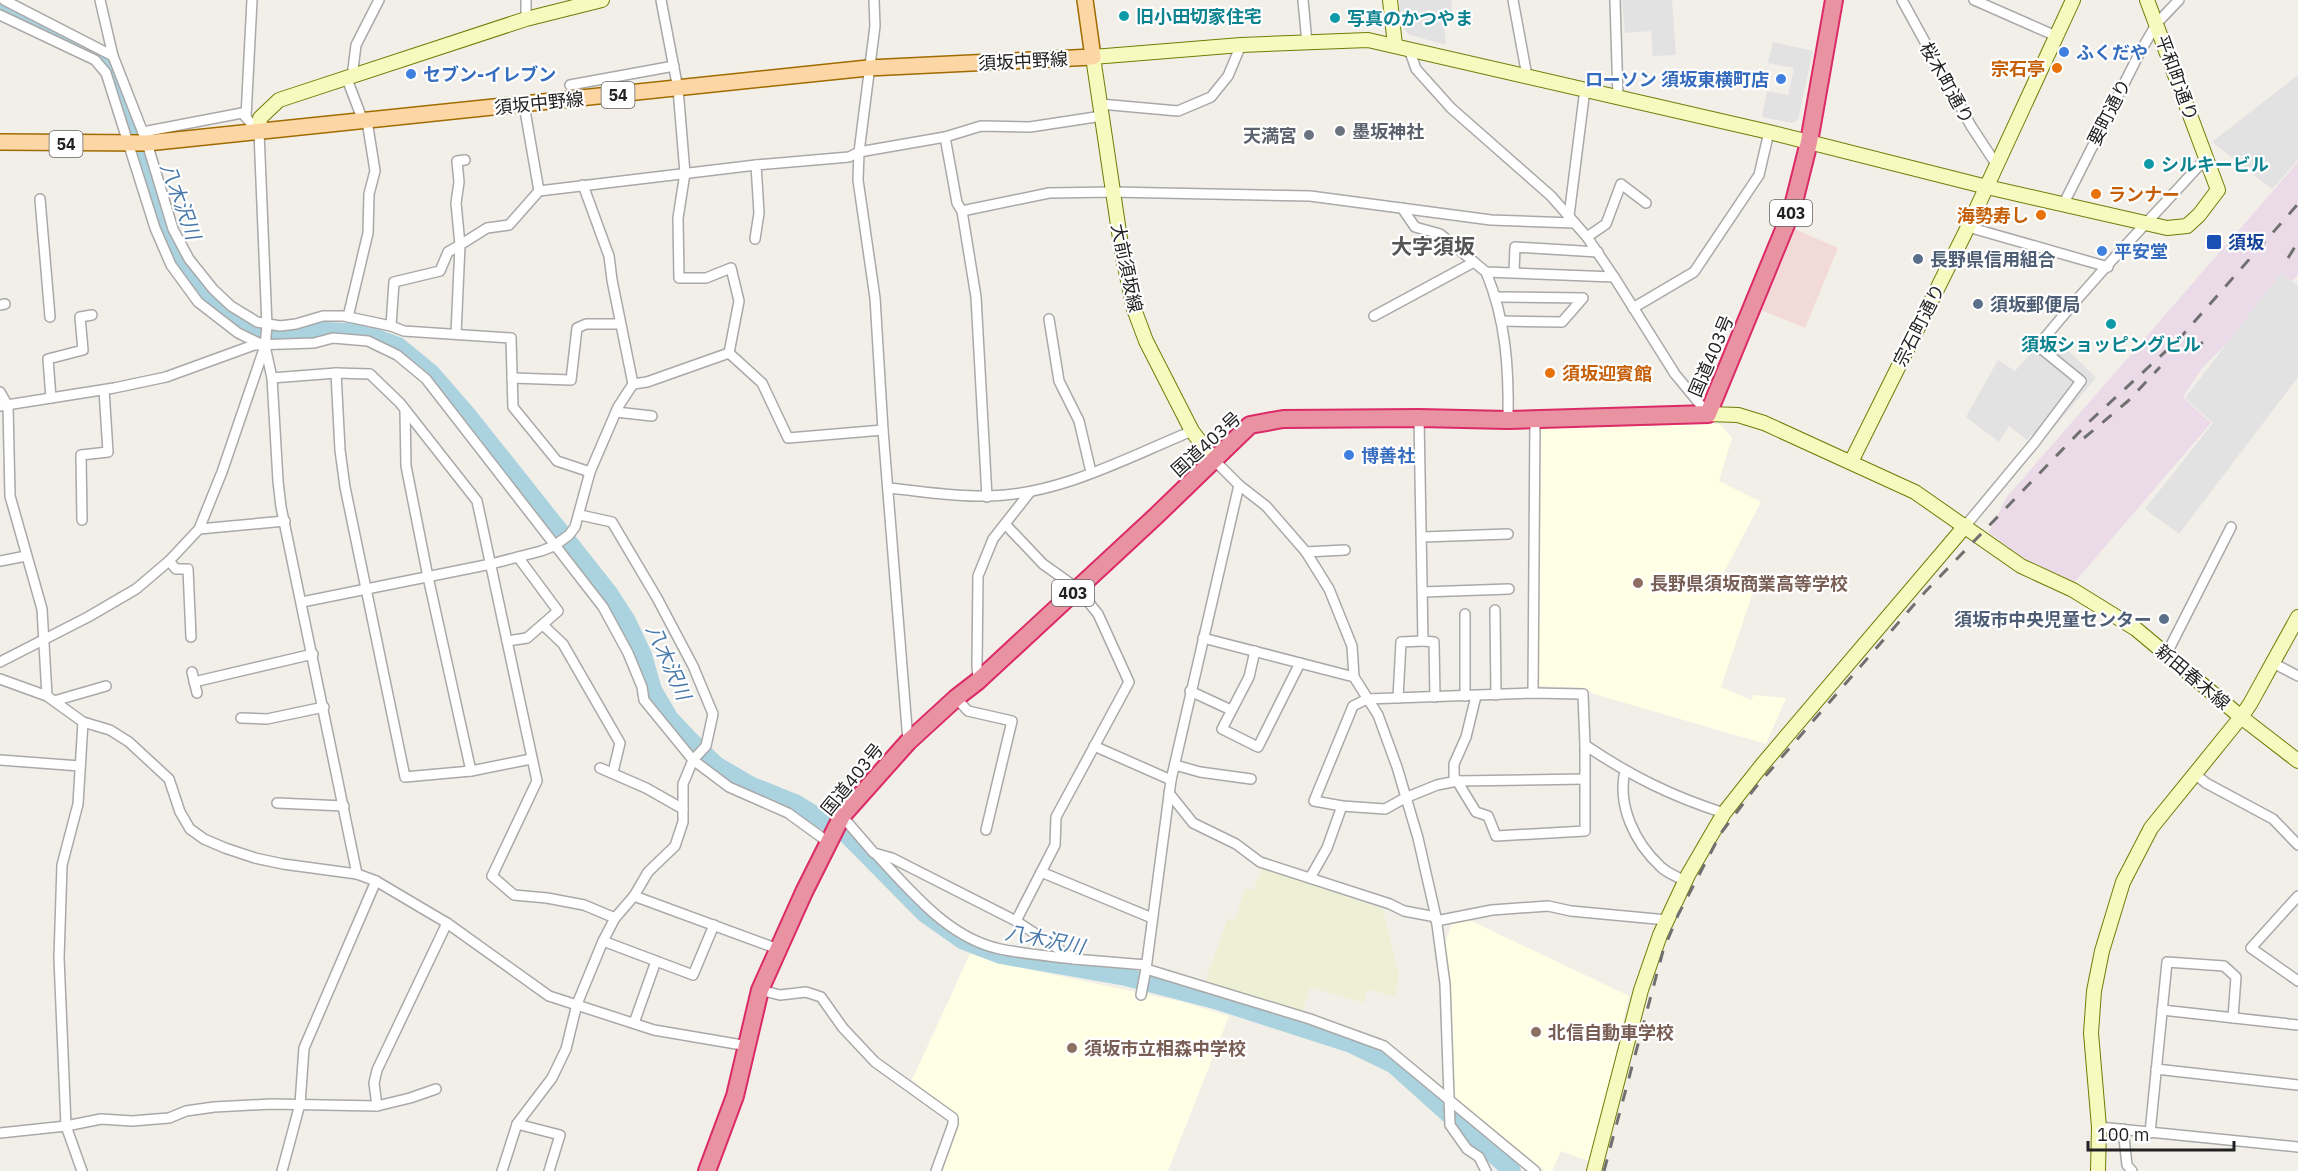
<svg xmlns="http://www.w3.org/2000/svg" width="2298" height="1171" font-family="'IBM Plex Sans','Noto Sans JP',sans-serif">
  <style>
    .commercial { fill: #f2dad9 }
    .industrial { fill: #ebdbe8 }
    .education { fill: #ffffe5 }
    .farmland { fill: #eef0d5 }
    .parking { fill: #e2e2e2 }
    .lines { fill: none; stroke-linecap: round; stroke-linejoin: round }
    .river { stroke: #aad3df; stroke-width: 18 }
    .street-casing { stroke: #a9a9a9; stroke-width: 12 }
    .secondary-casing { stroke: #707d05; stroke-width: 16 }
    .primary-casing { stroke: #a06b00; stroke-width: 18 }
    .highway-casing { stroke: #dc2a67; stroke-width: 20 }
    .street { stroke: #fff; stroke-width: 9 }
    .secondary { stroke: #f7fabf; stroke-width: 14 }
    .primary { stroke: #fcd6a4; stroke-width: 15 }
    .highway { stroke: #e892a2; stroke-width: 16 }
    .rail { stroke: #707070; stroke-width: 3; stroke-dasharray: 12 12; stroke-linecap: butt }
    .culture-dot { fill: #0f9aa8; stroke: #fff; stroke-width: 2 }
    .shop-dot { fill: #3f7fe0; stroke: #fff; stroke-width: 2 }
    .food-dot { fill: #e8710a; stroke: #fff; stroke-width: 2 }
    .worship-dot { fill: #6b7280; stroke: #fff; stroke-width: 2 }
    .transit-dot { fill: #1a4fb4; stroke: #fff; stroke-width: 2 }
    .service-dot { fill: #5c6f8a; stroke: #fff; stroke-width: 2 }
    .education-dot { fill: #8d6e63; stroke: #fff; stroke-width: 2 }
    .labels { text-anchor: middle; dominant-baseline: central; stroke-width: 4.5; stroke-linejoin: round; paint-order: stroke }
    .shield { fill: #fff; stroke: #646464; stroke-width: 1.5 }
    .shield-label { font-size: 16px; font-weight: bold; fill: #222 }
    .culture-label { font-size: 18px; font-weight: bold; fill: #0d838f; stroke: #fff; text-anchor: start }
    .shop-label { font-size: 18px; font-weight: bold; fill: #366cbe; stroke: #fff; text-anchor: start }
    .street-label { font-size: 18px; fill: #222; stroke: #fff }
    .food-label { font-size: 18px; font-weight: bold; fill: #c56008; stroke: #fff; text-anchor: end }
    .worship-label { font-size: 18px; font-weight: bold; fill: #5b616d; stroke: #fff; text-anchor: start }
    .transit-label { font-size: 18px; font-weight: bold; fill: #164399; stroke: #fff; text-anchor: start }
    .service-label { font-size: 18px; font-weight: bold; fill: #4e5e75; stroke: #fff; text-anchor: start }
    .education-label { font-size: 18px; font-weight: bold; fill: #785e54; stroke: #fff; text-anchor: start }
    .water-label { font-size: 20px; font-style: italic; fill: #4a7aab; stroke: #fff }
    .quarter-label { font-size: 21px; font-weight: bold; fill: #555; stroke: #fff }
  </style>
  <rect width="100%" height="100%" fill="#f2efe9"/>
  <polygon class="commercial" points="1795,229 1838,248 1805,328 1761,310"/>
  <polygon class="industrial" points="2298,162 2298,275 2203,367 2183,397 2211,423 2073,584 2017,555 1989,532 2006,498"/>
  <g class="education">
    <polygon points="1720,424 1732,438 1719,481 1761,502 1723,574 1753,592 1721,687 1751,700 1754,695 1786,698 1766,744 1594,694 1586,688 1539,686 1538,467 1541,458 1541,428"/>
    <polygon points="1467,919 1629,996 1591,1162 1561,1151 1552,1171 1546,1171 1511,1145 1454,1098 1451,999 1445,944 1452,923"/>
    <polygon points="970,954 1008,965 1183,1002 1229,1016 1168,1171 941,1171 957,1129 957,1120 954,1113 912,1080"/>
  </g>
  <polygon class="farmland" points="1263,868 1383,909 1399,975 1395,997 1367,989 1364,1003 1310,987 1303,1011 1205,982 1227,920 1235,919 1245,888 1253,890"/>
  <g class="parking">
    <polygon points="1399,0 1451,0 1452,11 1443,12 1446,45 1410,35 1401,26"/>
    <polygon points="1622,0 1672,0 1676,55 1653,56 1651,31 1625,33"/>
    <polygon points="1773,42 1813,51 1798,120 1792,123 1762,117 1767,91 1788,95 1794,68 1768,63"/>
    <polygon points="2298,75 2298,160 2272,189 2212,142"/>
    <polygon points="2281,273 2298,286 2298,377 2179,534 2145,509 2213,423 2185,398"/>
    <polygon points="2050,332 2096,378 2041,443 2032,434 2027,440 2009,426 1999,442 1966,417 1998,360 2015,371"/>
  </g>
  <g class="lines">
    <polyline class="river" points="0,6 105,60 117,82 172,248 184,269 200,288 226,313 251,329 281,334 327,331 363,333 398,346 431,373 470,418 609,593 627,621 643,655 653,690 670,719 691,741 716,765 750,785 795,803 846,834 925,914 962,940 1001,955 1126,977 1215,1000 1351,1044 1394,1065 1512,1171"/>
    <defs>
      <g id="street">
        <polyline points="4,0 113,56"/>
        <polyline points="100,0 113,56 147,143 173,229 189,259 213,289 231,306 257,322 280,326 296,324 323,316 344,316 391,326 404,331 511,338 513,407 557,461 590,472"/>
        <polyline points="526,0 526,19"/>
        <polyline points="661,0 678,89 685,173 678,218 679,278 706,278 731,268 739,301 729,353"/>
        <polyline points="874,0 875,26 859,152 858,180 875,298 883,430 908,741"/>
        <polyline points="1303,0 1307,43"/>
        <polyline points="1513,0 1527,76"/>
        <polyline points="1615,0 1618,97"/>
        <polyline points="1902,0 1971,126 1996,164"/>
        <polyline points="1974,0 2056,36"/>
        <polyline points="0,15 95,60 106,73 155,228 171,265 198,302 238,333 263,345"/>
        <polyline points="1409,49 1416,69 1451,108 1551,196 1587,237 1614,277 1675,374 1708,414"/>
        <polyline points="352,77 356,45 379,0"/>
        <polyline points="347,79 363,121"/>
        <polyline points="570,85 674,66"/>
        <polyline points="1100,104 1178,111 1211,97 1228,76 1241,45"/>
        <polyline points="524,105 539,191"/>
        <polyline points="246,117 252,0"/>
        <polyline points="143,132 242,113 259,132 267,326 265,346 272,378 278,481 281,507 357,874"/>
        <polyline points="945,137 957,203 962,211 976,297 987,497"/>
        <polyline points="583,185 609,256 612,280 633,384"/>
        <polyline points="40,199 50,317"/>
        <polyline points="2064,203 2140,52 2157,23 2179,0"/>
        <polyline points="1402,208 1415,227 1440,234 1474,262"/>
        <polyline points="962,211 1049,193 1112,192 1310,196 1491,220 1575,223"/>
        <polyline points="1569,216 1585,89"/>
        <polyline points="1968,227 2108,267"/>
        <polyline points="1587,237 1606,224 1621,184 1646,203"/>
        <polyline points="755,239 759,213 756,165"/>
        <path d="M 1486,272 C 1506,320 1509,369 1508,420"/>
        <polyline points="1514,272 1515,247 1598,252"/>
        <polyline points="1497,297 1583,298 1562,322 1501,321"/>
        <polyline points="0,305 5,304"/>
        <polyline points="1633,308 1694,272 1759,175 1769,132"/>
        <polyline points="1374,316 1474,262 1486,272 1614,277"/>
        <polyline points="348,317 368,233 369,194 375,171 367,121"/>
        <polyline points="1049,319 1059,381 1079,421 1091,472"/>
        <polyline points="391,326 394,282 440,271 448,252 460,245 456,203 459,182 457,161 465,160"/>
        <polyline points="456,334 460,245 487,228 509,225 539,191 756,165 849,157 859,152 945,137 981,126 1030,127 1102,116"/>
        <polyline points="336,373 340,450 345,487 405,777 471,771 531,759"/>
        <polyline points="272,378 336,373 370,374 400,403 477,501 537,781 492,876 514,895 547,898 584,905 615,918"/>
        <polyline points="512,378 571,380 577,328 586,324 620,324"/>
        <polyline points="0,392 8,406 10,496 42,609 47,696"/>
        <polyline points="51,398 48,359 83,350 80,317 92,315"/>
        <polyline points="0,406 114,388 166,377 254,345 314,343 333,338 368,341 397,355 426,379 603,607 628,653 642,687 644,700 693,760 706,746 713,714 693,666 657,598 612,522 580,515"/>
        <polyline points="405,411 406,466 428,577 471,771"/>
        <polyline points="616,412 652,416"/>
        <polyline points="1419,418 1423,641 1434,642 1435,697"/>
        <polyline points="1214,460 1239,485 1266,506 1306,552 1329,589 1352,646 1354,677 1378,715 1397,767 1418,838 1436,917 1445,984 1450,1125 1467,1149 1479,1157 1486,1171"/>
        <path d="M 888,488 C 921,491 955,497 988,496 C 1060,495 1128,457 1192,431"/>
        <polyline points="82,520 81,455 108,452 104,390"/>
        <path d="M 1966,525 L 2035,442 L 2081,381 L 2038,346 C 2091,280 2150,220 2206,158"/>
        <polyline points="199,529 285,521"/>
        <polyline points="1422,537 1508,534"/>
        <polyline points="1306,552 1345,550"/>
        <polyline points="0,561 26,556"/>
        <polyline points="169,561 176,569 188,569 191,637"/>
        <polyline points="1423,592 1509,589"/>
        <polyline points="302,602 491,564 541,551 554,546 569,535 575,527 590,472 618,407 633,384 647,382 729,353 762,383 788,438 883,430"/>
        <polyline points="1495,610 1496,695"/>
        <polyline points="543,625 563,644 620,743 613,772"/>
        <polyline points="1203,638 1354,677"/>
        <polyline points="507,641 527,638 558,611 518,557"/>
        <polyline points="1255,651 1249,677 1222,729 1258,747 1300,663"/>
        <polyline points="2166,655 2231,527"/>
        <polyline points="0,662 88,617 136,589 169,561 199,529 222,472 265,346"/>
        <polyline points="2273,663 2298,676"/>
        <polyline points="192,672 197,693"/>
        <polyline points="0,679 47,696 83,722 110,730 129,742 169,779 180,812 190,829 204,839 225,848 255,858 283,864 357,874 376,881 447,923 549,996 654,1030 748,1046"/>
        <polyline points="978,681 977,665 978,576 993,539 1030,492"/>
        <polyline points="194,682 313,654"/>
        <polyline points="1190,691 1231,710"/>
        <polyline points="1533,693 1535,420"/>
        <polyline points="1465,696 1465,614"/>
        <polyline points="1476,696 1466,737 1454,764 1454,776 1476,812 1488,816 1496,836 1585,831 1585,745"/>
        <polyline points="956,698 968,711 1012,721 986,830"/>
        <polyline points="1398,698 1401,642 1423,641"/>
        <polyline points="54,701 106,686"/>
        <polyline points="241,718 267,719 324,707"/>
        <polyline points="1094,746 1171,780"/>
        <polyline points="0,760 80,766"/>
        <polyline points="1175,765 1200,772 1251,779"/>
        <polyline points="600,768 646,788 683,809"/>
        <path d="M 1625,771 C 1617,806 1635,843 1661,867 C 1667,873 1678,877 1685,881"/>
        <polyline points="2195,774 2206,783 2273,819 2298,845"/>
        <path d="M 1585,779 L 1457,781 L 1437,785 L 1405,798 L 1385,809 L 1342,806 L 1314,801 L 1353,706 L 1367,699 L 1533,693 L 1583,694 L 1585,745 C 1631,776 1671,796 1724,813"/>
        <polyline points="1169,793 1193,823 1236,844 1260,862 1390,904 1404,911 1436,917"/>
        <polyline points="277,803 344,806"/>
        <polyline points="842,816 874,853 892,858 1016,921 1055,845 1056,817 1129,682 1098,614 1078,589 1043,564 1005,524"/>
        <path d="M 876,854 C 911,891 948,938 1000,949 C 1024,954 1050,956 1074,959"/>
        <polyline points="1041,872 1152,918"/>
        <polyline points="1310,878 1327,848 1342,806"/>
        <polyline points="634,896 648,872 675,846 683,822 683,784 693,760 729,787 788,813 828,842"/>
        <polyline points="2298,896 2251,948 2298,981"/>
        <polyline points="1016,921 1074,959 1146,965"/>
        <polyline points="1436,921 1492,910 1548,906 1571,911 1667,920"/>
        <polyline points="603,941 693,975 714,925"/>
        <polyline points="1146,969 1310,1019 1384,1046 1535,1171"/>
        <polyline points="760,990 780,995 806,992 821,997 843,1028 875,1062 953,1118 953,1124 936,1171"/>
        <polyline points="1141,995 1146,969 1171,780 1239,485"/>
        <polyline points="2162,1010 2298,1025"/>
        <polyline points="634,1023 656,961"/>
        <polyline points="2156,1069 2298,1085"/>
        <polyline points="377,1106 374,1083 377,1070 447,923"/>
        <polyline points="517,1124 560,1135 549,1171"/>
        <polyline points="2099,1127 2298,1147"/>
        <polyline points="2123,1129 2127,1165 2132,1171"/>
        <polyline points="0,1133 66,1126 101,1119 132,1121 169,1118 186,1111 214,1107 271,1104 377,1106 410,1098 436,1089"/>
        <polyline points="2150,1133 2167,962 2224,966 2236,977 2233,1018"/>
        <polyline points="82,1171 66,1126 59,958 62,865 78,804 83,722"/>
        <polyline points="282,1171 300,1104 304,1048 376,881"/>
        <polyline points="502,1171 517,1124 552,1078 566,1049 577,1004 603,941 615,918 634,896 778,949"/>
      </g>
      <g id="secondary">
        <polyline points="1390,0 1395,45"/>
        <polyline points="259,132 260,118 279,100 526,19 602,0"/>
        <polyline points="1708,414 1738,415 1764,423 1915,492 2021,566 2073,590 2136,629 2241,717 2151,828 2123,882 2102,951 2094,991 2091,1033 2099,1127 2098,1171"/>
        <polyline points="1214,460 1192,431 1146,341 1134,309 1122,252 1093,57 1241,45 1368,40 1769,132 1987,187 2167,228 2187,226 2199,215 2218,190 2147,0"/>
        <polyline points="1851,462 1968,227 2073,0"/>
        <polyline points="2298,617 2250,704 2241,717 2298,761"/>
        <polyline points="1594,1171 1641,990 1660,935 1688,875 1724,813 1762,765 1966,525"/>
      </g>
      <polyline id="primary" points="0,142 147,143 868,68 1093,57 1085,0"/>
      <polyline id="highway" points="707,1171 735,1096 760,990 804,892 842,816 908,742 956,698 978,681 1156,516 1250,425 1283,419 1419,418 1508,420 1708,414 1792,210 1809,142 1834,0"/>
    </defs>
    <use href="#street" class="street-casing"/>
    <use href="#secondary" class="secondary-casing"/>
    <use href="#primary" class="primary-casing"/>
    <use href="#highway" class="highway-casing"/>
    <use href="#street" class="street"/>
    <use href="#secondary" class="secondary"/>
    <use href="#primary" class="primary"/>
    <use href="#highway" class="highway"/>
    <g class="rail">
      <polyline points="2288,258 2298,242"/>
      <polyline points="2193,349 2212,336"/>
      <polyline points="2084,438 2128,401 2160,367"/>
      <polyline points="1604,1171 1663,951 1678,915 1721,833 1755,788 1925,592 2090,421 2179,339 2298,204"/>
    </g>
  </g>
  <g class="culture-dot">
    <circle cx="1124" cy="16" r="6"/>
    <circle cx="1335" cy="18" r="6"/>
    <circle cx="2149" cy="164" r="6"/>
    <circle cx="2111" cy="324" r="6"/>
  </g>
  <g class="shop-dot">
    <circle cx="2064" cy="52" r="6"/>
    <circle cx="411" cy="74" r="6"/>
    <circle cx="1781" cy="79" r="6"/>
    <circle cx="2102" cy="251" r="6"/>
    <circle cx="1349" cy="455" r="6"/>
  </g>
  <g class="food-dot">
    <circle cx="2057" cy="68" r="6"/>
    <circle cx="2096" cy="194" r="6"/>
    <circle cx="2041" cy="215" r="6"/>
    <circle cx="1550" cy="373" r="6"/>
  </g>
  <g class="worship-dot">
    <circle cx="1340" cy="131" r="6"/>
    <circle cx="1309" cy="135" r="6"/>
  </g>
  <rect class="transit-dot" x="2206" y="234" width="16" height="16" rx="3"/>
  <g class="service-dot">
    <circle cx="1918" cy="259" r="6"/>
    <circle cx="1978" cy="304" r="6"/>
    <circle cx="2164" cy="619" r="6"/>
  </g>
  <g class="education-dot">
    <circle cx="1638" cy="583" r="6"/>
    <circle cx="1536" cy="1032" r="6"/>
    <circle cx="1072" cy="1048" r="6"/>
  </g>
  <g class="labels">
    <g class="shield">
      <rect x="601.5" y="82" width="33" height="26" rx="4.5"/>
      <rect x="49.5" y="131" width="33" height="26" rx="4.5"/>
      <rect x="1770" y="200" width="42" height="26" rx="4.5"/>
      <rect x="1052" y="580" width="42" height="26" rx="4.5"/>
    </g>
    <g class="shield-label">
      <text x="618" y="95">54</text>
      <text x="66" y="144">54</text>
      <text x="1791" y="213">403</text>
      <text x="1073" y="593">403</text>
    </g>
    <g class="culture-label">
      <text x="1136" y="16">旧小田切家住宅</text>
      <text x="1347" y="18">写真のかつやま</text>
      <text x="2161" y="164">シルキービル</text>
      <text x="2111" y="344" text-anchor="middle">須坂ショッピングビル</text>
    </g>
    <g class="shop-label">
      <text x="2076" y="52">ふくだや</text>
      <text x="423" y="74">セブン-イレブン</text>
      <text x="1769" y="79" text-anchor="end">ローソン 須坂東横町店</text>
      <text x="2114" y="251">平安堂</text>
      <text x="1361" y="455">博善社</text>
    </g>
    <g class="street-label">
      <text transform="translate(1023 61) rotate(-3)">須坂中野線</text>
      <text transform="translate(2177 78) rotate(70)">平和町通り</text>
      <text transform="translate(1947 83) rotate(61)">桜木町通り</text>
      <text transform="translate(539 103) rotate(-6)">須坂中野線</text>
      <text transform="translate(2109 112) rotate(-63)">要町通り</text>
      <text transform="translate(1127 268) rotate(78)">大前須坂線</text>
      <text transform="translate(1919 325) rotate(-63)">宗石町通り</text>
      <text transform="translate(1711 356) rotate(-67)">国道403号</text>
      <text transform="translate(1206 444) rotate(-42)">国道403号</text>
      <text transform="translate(2193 677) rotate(40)">新田春木線</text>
      <text transform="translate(852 779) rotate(-51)">国道403号</text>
    </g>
    <g class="food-label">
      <text x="2045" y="68">宗石亭</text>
      <text x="2108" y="194" text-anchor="start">ランナー</text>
      <text x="2029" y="215">海勢寿し</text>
      <text x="1562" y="373" text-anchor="start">須坂迎賓館</text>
    </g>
    <g class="worship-label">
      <text x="1352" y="131">墨坂神社</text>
      <text x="1297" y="135" text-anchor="end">天満宮</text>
    </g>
    <g class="transit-label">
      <text x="2228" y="242">須坂</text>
    </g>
    <g class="service-label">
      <text x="1930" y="259">長野県信用組合</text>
      <text x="1990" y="304">須坂郵便局</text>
      <text x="2152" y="619" text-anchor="end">須坂市中央児童センター</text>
    </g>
    <g class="education-label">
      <text x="1650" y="583">長野県須坂商業高等学校</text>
      <text x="1548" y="1032">北信自動車学校</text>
      <text x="1084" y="1048">須坂市立相森中学校</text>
    </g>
    <g class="water-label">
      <text transform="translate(181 201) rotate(70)">八木沢川</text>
      <text transform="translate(669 662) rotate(66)">八木沢川</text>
      <text transform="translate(1045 939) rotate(11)">八木沢川</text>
    </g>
    <g class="quarter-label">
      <text x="1433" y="246">大字須坂</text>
    </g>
  </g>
  <path d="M2088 1141v9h146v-9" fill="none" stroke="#222222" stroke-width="3"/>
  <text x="2097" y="1141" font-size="18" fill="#222222" stroke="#ffffff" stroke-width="4.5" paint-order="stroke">100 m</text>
</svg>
